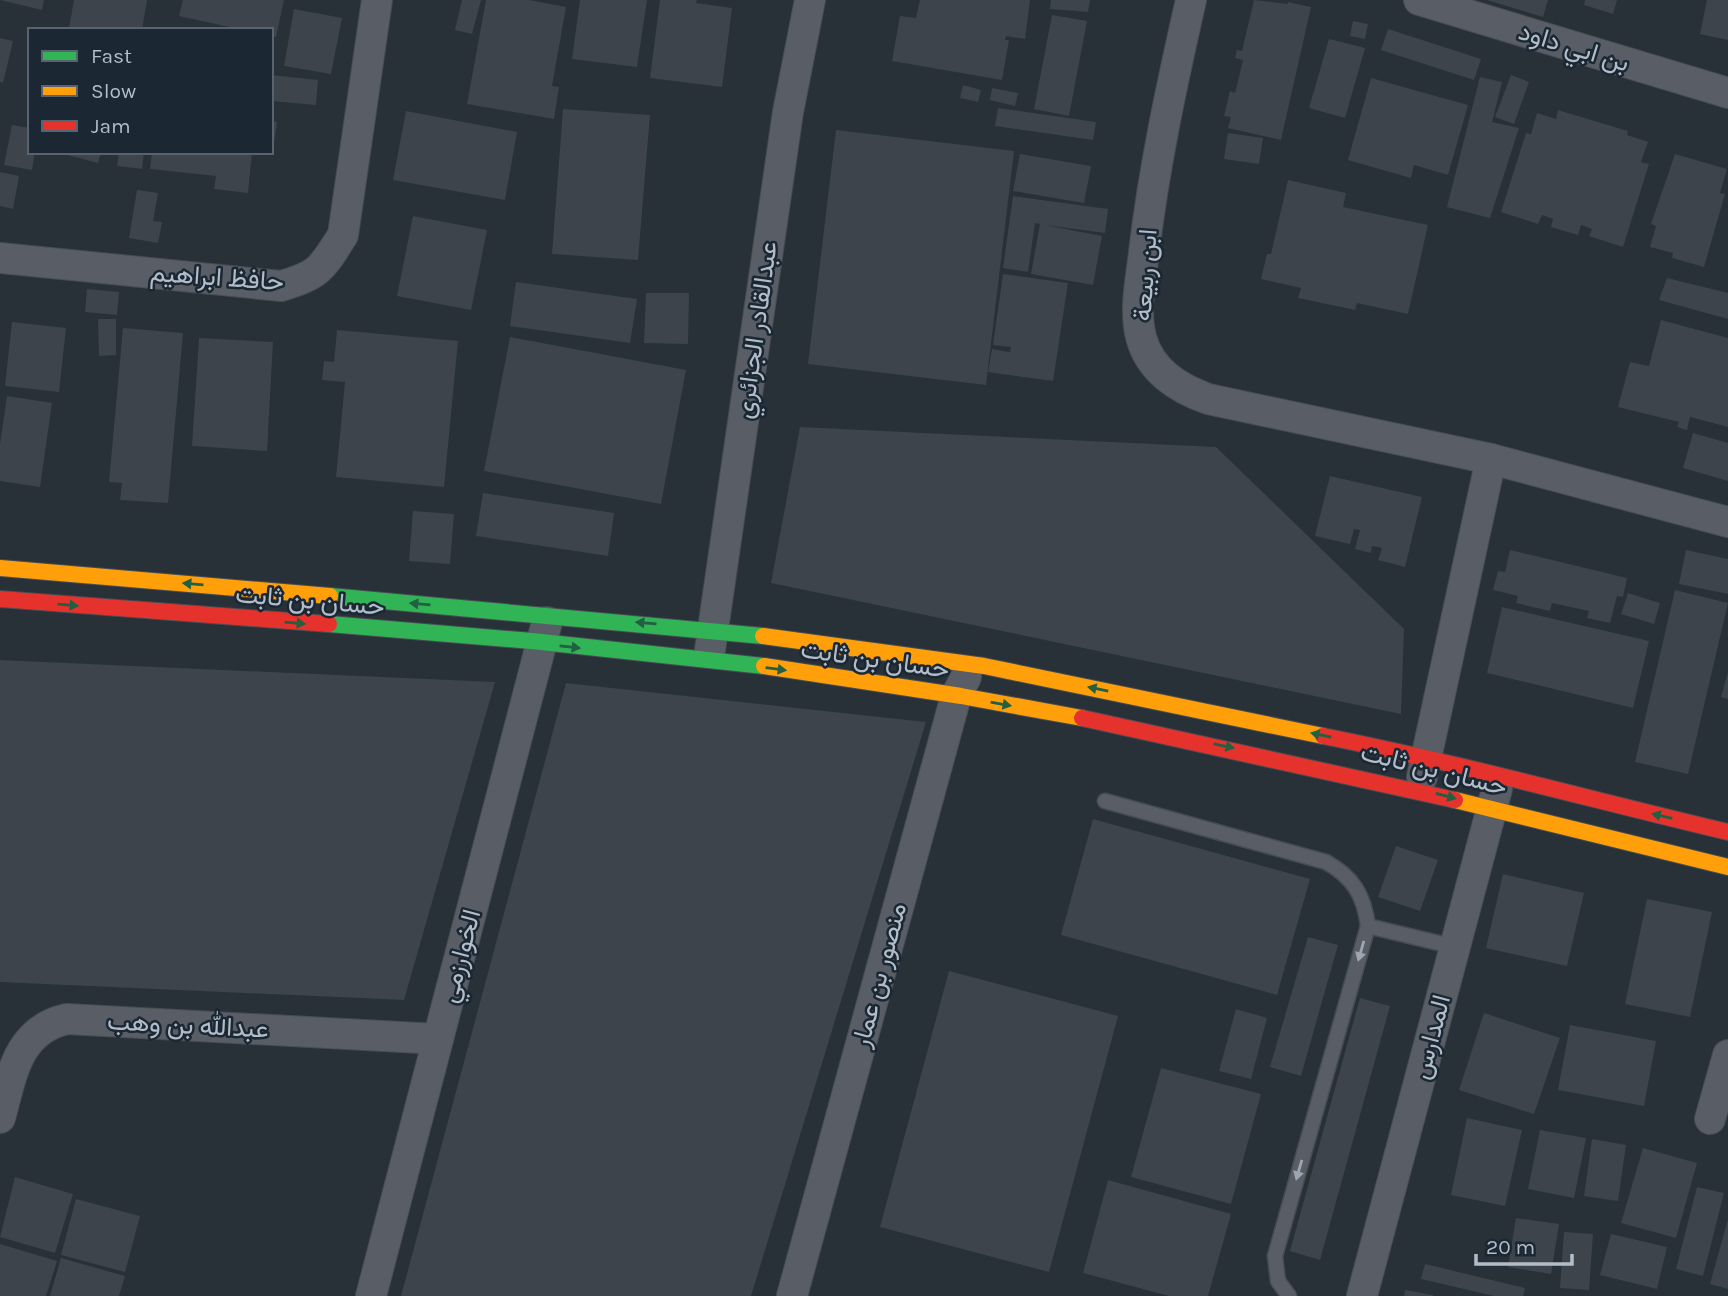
<svg xmlns="http://www.w3.org/2000/svg" width="1728" height="1296" font-family="Karla,Vazirmatn,sans-serif">
  <style>
    .building { fill: #3d444b }
    .lines { fill: none; stroke-linecap: round; stroke-linejoin: round }
    .lane-casing { stroke: #474c52; stroke-width: 17 }
    .street-casing { stroke: #474c52; stroke-width: 32 }
    .fast-casing { stroke: #474c52; stroke-width: 18 }
    .slow-casing { stroke: #474c52; stroke-width: 18 }
    .jam-casing { stroke: #474c52; stroke-width: 18 }
    .lane { stroke: #595e66; stroke-width: 14 }
    .street { stroke: #595e66; stroke-width: 30 }
    .fast { stroke: #30b455; stroke-width: 16 }
    .slow { stroke: #ff9f0a; stroke-width: 16 }
    .jam { stroke: #e5322d; stroke-width: 16 }
    .oneway { fill: #235f41 }
    .oneway2 { fill: #9ca5b1 }
    .labels { text-anchor: middle; dominant-baseline: central; stroke-width: 5; stroke-linejoin: round; paint-order: stroke }
    .street-label { font-size: 26px; fill: #b2bdca; stroke: #1b2733 }
  </style>
  <rect width="100%" height="100%" fill="#283038"/>
  <g class="building">
    <polygon points="0,0 44,0 42,10"/>
    <polygon points="74,0 147,0 142,30 69,28"/>
    <polygon points="183,0 284,0 276,37 271,36 271,30 243,30 179,16"/>
    <polygon points="462,0 481,0 472,34 455,30"/>
    <polygon points="486,0 529,0 566,7 552,86 559,87 554,119 467,104"/>
    <polygon points="580,0 647,0 637,67 572,59"/>
    <polygon points="660,0 697,0 696,3 732,8 722,87 650,78"/>
    <polygon points="920,0 1030,0 1025,39 1006,36 1005,40 1009,40 1002,80 892,61 900,16 916,18"/>
    <polygon points="1051,0 1090,0 1088,12 1050,9"/>
    <polygon points="1254,0 1288,4 1288,2 1311,7 1281,140 1228,128 1231,117 1224,116 1230,91 1235,93 1243,60 1235,58 1237,50 1242,51"/>
    <polygon points="1487,0 1548,0 1543,17"/>
    <polygon points="1585,0 1617,0 1613,14 1584,5"/>
    <polygon points="1707,0 1728,0 1728,40 1700,34"/>
    <polygon points="294,9 342,18 331,74 284,66"/>
    <polygon points="1052,15 1087,21 1069,116 1034,109"/>
    <polygon points="1353,21 1368,24 1365,39 1350,36"/>
    <polygon points="1388,29 1481,59 1474,80 1381,50"/>
    <polygon points="0,38 13,41 3,83 0,82"/>
    <polygon points="1329,39 1365,48 1345,118 1309,108"/>
    <polygon points="271,75 318,80 316,105 271,101"/>
    <polygon points="1511,75 1529,82 1514,124 1495,117"/>
    <polygon points="1480,77 1502,82 1492,122 1519,128 1490,218 1447,207"/>
    <polygon points="1371,78 1468,105 1448,175 1414,165 1411,178 1348,160"/>
    <polygon points="963,85 981,90 978,102 960,98"/>
    <polygon points="992,88 1018,93 1015,106 990,100"/>
    <polygon points="998,108 1096,122 1093,140 995,126"/>
    <polygon points="563,109 650,115 638,260 552,254"/>
    <polygon points="1558,110 1628,131 1627,135 1648,142 1641,162 1649,164 1623,247 1589,236 1592,229 1581,225 1578,235 1551,227 1553,219 1542,215 1538,224 1501,212 1526,133 1531,134 1537,113 1556,119"/>
    <polygon points="406,111 517,132 505,200 393,180"/>
    <polygon points="271,121 277,122 273,149 271,148"/>
    <polygon points="12,125 30,128 30,152 35,152 32,170 4,165"/>
    <polygon points="836,130 1014,151 986,385 808,364"/>
    <polygon points="1228,133 1263,138 1259,164 1224,159"/>
    <polygon points="56,152 101,152 98,163"/>
    <polygon points="119,152 144,152 142,169 117,166"/>
    <polygon points="152,152 252,152 248,193 214,189 216,176 150,169"/>
    <polygon points="1020,154 1091,166 1084,203 1013,191"/>
    <polygon points="1675,154 1727,169 1720,193 1725,194 1704,267 1672,258 1673,253 1650,247 1656,226 1651,224"/>
    <polygon points="0,172 19,176 13,209 0,206"/>
    <polygon points="1288,180 1346,193 1343,207 1428,225 1408,314 1357,303 1355,310 1298,298 1301,288 1261,279 1267,254 1271,254"/>
    <polygon points="137,190 158,193 153,221 162,222 158,243 129,238"/>
    <polygon points="1013,196 1108,209 1105,233 1045,225 1102,236 1093,285 1031,274 1040,224 1035,223 1028,272 1003,268"/>
    <polygon points="413,216 487,230 471,310 397,296"/>
    <polygon points="1003,274 1068,283 1053,381 988,372 992,349 1010,352 1011,347 993,345"/>
    <polygon points="1667,278 1728,293 1728,319 1659,300"/>
    <polygon points="516,282 637,299 630,343 510,326"/>
    <polygon points="87,289 119,292 117,315 85,312"/>
    <polygon points="646,293 689,293 688,344 644,343"/>
    <polygon points="98,319 116,319 116,355 99,356"/>
    <polygon points="1661,320 1728,338 1728,427 1690,417 1687,430 1677,427 1679,422 1618,407 1630,362 1649,366"/>
    <polygon points="12,322 66,328 59,392 5,386"/>
    <polygon points="123,328 183,333 168,503 120,500 122,483 109,482"/>
    <polygon points="337,330 458,341 444,487 336,477 345,382 322,380 324,361 334,362"/>
    <polygon points="510,337 686,370 661,504 484,471"/>
    <polygon points="199,338 273,342 267,451 192,446"/>
    <polygon points="7,396 52,403 40,487 0,481 0,444"/>
    <polygon points="800,427 1216,447 1404,629 1401,714 771,583"/>
    <polygon points="1693,433 1728,443 1728,481 1683,468"/>
    <polygon points="1330,476 1422,497 1405,567 1378,560 1382,548 1372,546 1371,553 1355,549 1360,530 1354,529 1350,544 1315,536"/>
    <polygon points="483,493 614,513 608,556 476,536"/>
    <polygon points="413,511 454,514 450,564 409,561"/>
    <polygon points="1510,550 1627,578 1623,597 1617,596 1610,623 1587,618 1589,611 1552,603 1550,611 1516,603 1518,596 1493,590 1498,571 1505,572"/>
    <polygon points="1686,550 1728,559 1728,594 1679,584"/>
    <polygon points="1675,590 1728,603 1688,774 1635,762"/>
    <polygon points="1628,593 1660,603 1654,624 1621,614"/>
    <polygon points="1502,607 1649,641 1633,708 1487,673"/>
    <polygon points="0,660 495,682 404,1000 0,982"/>
    <polygon points="1728,672 1728,699 1721,697"/>
    <polygon points="566,683 926,722 751,1296 401,1296"/>
    <polygon points="1093,819 1310,879 1277,995 1061,935"/>
    <polygon points="1396,846 1438,860 1420,911 1378,897"/>
    <polygon points="1503,874 1584,893 1567,966 1486,948"/>
    <polygon points="1647,899 1712,912 1690,1017 1625,1004"/>
    <polygon points="1308,937 1338,945 1301,1076 1270,1067"/>
    <polygon points="949,971 1118,1016 1049,1272 880,1227"/>
    <polygon points="1360,998 1390,1006 1320,1260 1290,1251"/>
    <polygon points="1236,1009 1267,1018 1251,1079 1219,1071"/>
    <polygon points="1484,1013 1560,1038 1534,1114 1459,1090"/>
    <polygon points="1570,1025 1656,1041 1644,1106 1558,1090"/>
    <polygon points="1161,1068 1261,1094 1231,1204 1131,1177"/>
    <polygon points="1467,1118 1522,1130 1505,1206 1451,1195"/>
    <polygon points="1540,1130 1586,1138 1574,1198 1528,1189"/>
    <polygon points="1592,1139 1626,1145 1618,1201 1584,1196"/>
    <polygon points="1643,1148 1697,1163 1676,1238 1621,1223"/>
    <polygon points="15,1177 73,1194 55,1253 0,1237"/>
    <polygon points="1108,1180 1231,1214 1208,1296 1169,1296 1083,1273"/>
    <polygon points="1697,1187 1724,1193 1703,1276 1676,1269"/>
    <polygon points="76,1199 140,1216 125,1272 61,1255"/>
    <polygon points="1516,1218 1559,1224 1551,1274 1508,1267"/>
    <polygon points="1728,1219 1728,1289 1710,1284"/>
    <polygon points="1564,1232 1593,1234 1589,1290 1560,1288"/>
    <polygon points="1611,1234 1667,1247 1657,1289 1600,1275"/>
    <polygon points="0,1244 57,1261 46,1296 0,1296"/>
    <polygon points="61,1258 125,1276 119,1296 50,1296"/>
    <polygon points="1425,1264 1525,1288 1523,1296 1494,1296 1421,1279"/>
    <polygon points="1405,1290 1433,1295 1433,1296 1404,1296"/>
  </g>
  <g class="lines">
    <defs>
      <g id="lane">
        <path d="M 1105,801 L 1326,862 C 1353,877 1364,895 1368,926"/>
        <polyline points="1289,1296 1278,1281 1275,1256 1368,926 1455,947"/>
      </g>
      <g id="street">
        <path d="M 1191,0 C 1172,84 1154,167 1144,252 C 1141,279 1134,310 1141,337 C 1150,371 1178,388 1208,399 L 1491,459 L 1728,522"/>
        <polyline points="1419,0 1728,93"/>
        <path d="M 0,258 L 281,286 C 320,275 322,268 343,235 L 377,0"/>
        <polyline points="710,650 788,112 810,0"/>
        <polyline points="1422,777 1491,459"/>
        <path d="M 0,1118 C 12,1075 17,1030 67,1019 L 438,1039"/>
        <polyline points="1710,1119 1728,1055"/>
        <polyline points="371,1296 547,622"/>
        <polyline points="792,1296 956,696 966,677"/>
        <polyline points="1362,1296 1497,789"/>
      </g>
      <g id="fast">
        <polyline points="330,596 763,636"/>
        <polyline points="329,624 532,641 764,666"/>
      </g>
      <g id="slow">
        <polyline points="0,568 330,596"/>
        <polyline points="763,636 984,666 1323,736"/>
        <polyline points="764,666 961,696 1082,718"/>
        <polyline points="1455,800 1728,867"/>
      </g>
      <g id="jam">
        <polyline points="0,599 329,624"/>
        <polyline points="1082,718 1455,800"/>
        <path d="M 1323,736 C 1459,763 1593,800 1728,832"/>
      </g>
    </defs>
    <use href="#lane" class="lane-casing"/>
    <use href="#street" class="street-casing"/>
    <use href="#fast" class="fast-casing"/>
    <use href="#slow" class="slow-casing"/>
    <use href="#jam" class="jam-casing"/>
    <use href="#lane" class="lane"/>
    <use href="#street" class="street"/>
    <use href="#fast" class="fast"/>
    <use href="#slow" class="slow"/>
    <use href="#jam" class="jam"/>
  </g>
  <defs><path id="oneway-solid" d="M-6-.8H1V-3.2L6.5 0L1 3.2V.8H-6Z" transform="scale(1.75)"/></defs>
  <g class="oneway">
    <use href="#oneway-solid" transform="translate(193 584) rotate(-175)"/>
    <use href="#oneway-solid" transform="translate(420 604) rotate(-175)"/>
    <use href="#oneway-solid" transform="translate(68 605) rotate(5)"/>
    <use href="#oneway-solid" transform="translate(295 623) rotate(5)"/>
    <use href="#oneway-solid" transform="translate(646 623) rotate(-175)"/>
    <use href="#oneway-solid" transform="translate(570 647) rotate(6)"/>
    <use href="#oneway-solid" transform="translate(776 669) rotate(7)"/>
    <use href="#oneway-solid" transform="translate(1098 689) rotate(-168)"/>
    <use href="#oneway-solid" transform="translate(1001 704) rotate(10)"/>
    <use href="#oneway-solid" transform="translate(1321 735) rotate(-168)"/>
    <use href="#oneway-solid" transform="translate(1224 746) rotate(12)"/>
    <use href="#oneway-solid" transform="translate(1446 796) rotate(15)"/>
    <use href="#oneway-solid" transform="translate(1662 816) rotate(-167)"/>
  </g>
  <g class="oneway2">
    <use href="#oneway-solid" transform="translate(1361 951) rotate(106)"/>
    <use href="#oneway-solid" transform="translate(1299 1170) rotate(106)"/>
  </g>
  <g class="labels">
    <g class="street-label">
      <text transform="translate(1574 47) rotate(17)">بن ابي داود</text>
      <text transform="translate(1145 275) rotate(-86)">ابن ربيعة</text>
      <text transform="translate(217 277) rotate(4)">حافظ ابراهيم</text>
      <text transform="translate(756 330) rotate(-82)">عبدالقادر الجزائري</text>
      <text transform="translate(310 600) rotate(5)">حسان بن ثابت</text>
      <text transform="translate(875 659) rotate(8)">حسان بن ثابت</text>
      <text transform="translate(1434 769) rotate(14)">حسان بن ثابت</text>
      <text transform="translate(460 956) rotate(-75)">الخوارزمي</text>
      <text transform="translate(879 975) rotate(-75)">منصور بن عمار</text>
      <text transform="translate(188 1025) rotate(3)">عبدالله بن وهب</text>
      <text transform="translate(1431 1037) rotate(-75)">المدارس</text>
    </g>
  </g>
  <rect x="28" y="28" width="245" height="126" fill="#1b2733" stroke="#57636f" stroke-width="2"/>
  <rect x="42" y="51" width="35" height="10" fill="#30b455" stroke="#57636f" stroke-width="2"/>
  <text x="91" y="63" font-size="21" fill="#b2bdca">Fast</text>
  <rect x="42" y="86" width="35" height="10" fill="#ff9f0a" stroke="#57636f" stroke-width="2"/>
  <text x="91" y="98" font-size="21" fill="#b2bdca">Slow</text>
  <rect x="42" y="121" width="35" height="10" fill="#e5322d" stroke="#57636f" stroke-width="2"/>
  <text x="91" y="133" font-size="21" fill="#b2bdca">Jam</text>
  <path d="M1476 1254v10h96v-10" fill="none" stroke="#b2bdca" stroke-width="3.5"/>
  <text x="1486" y="1254" font-size="21" fill="#b2bdca" stroke="#1b2733" stroke-width="5" paint-order="stroke">20 m</text>
</svg>
